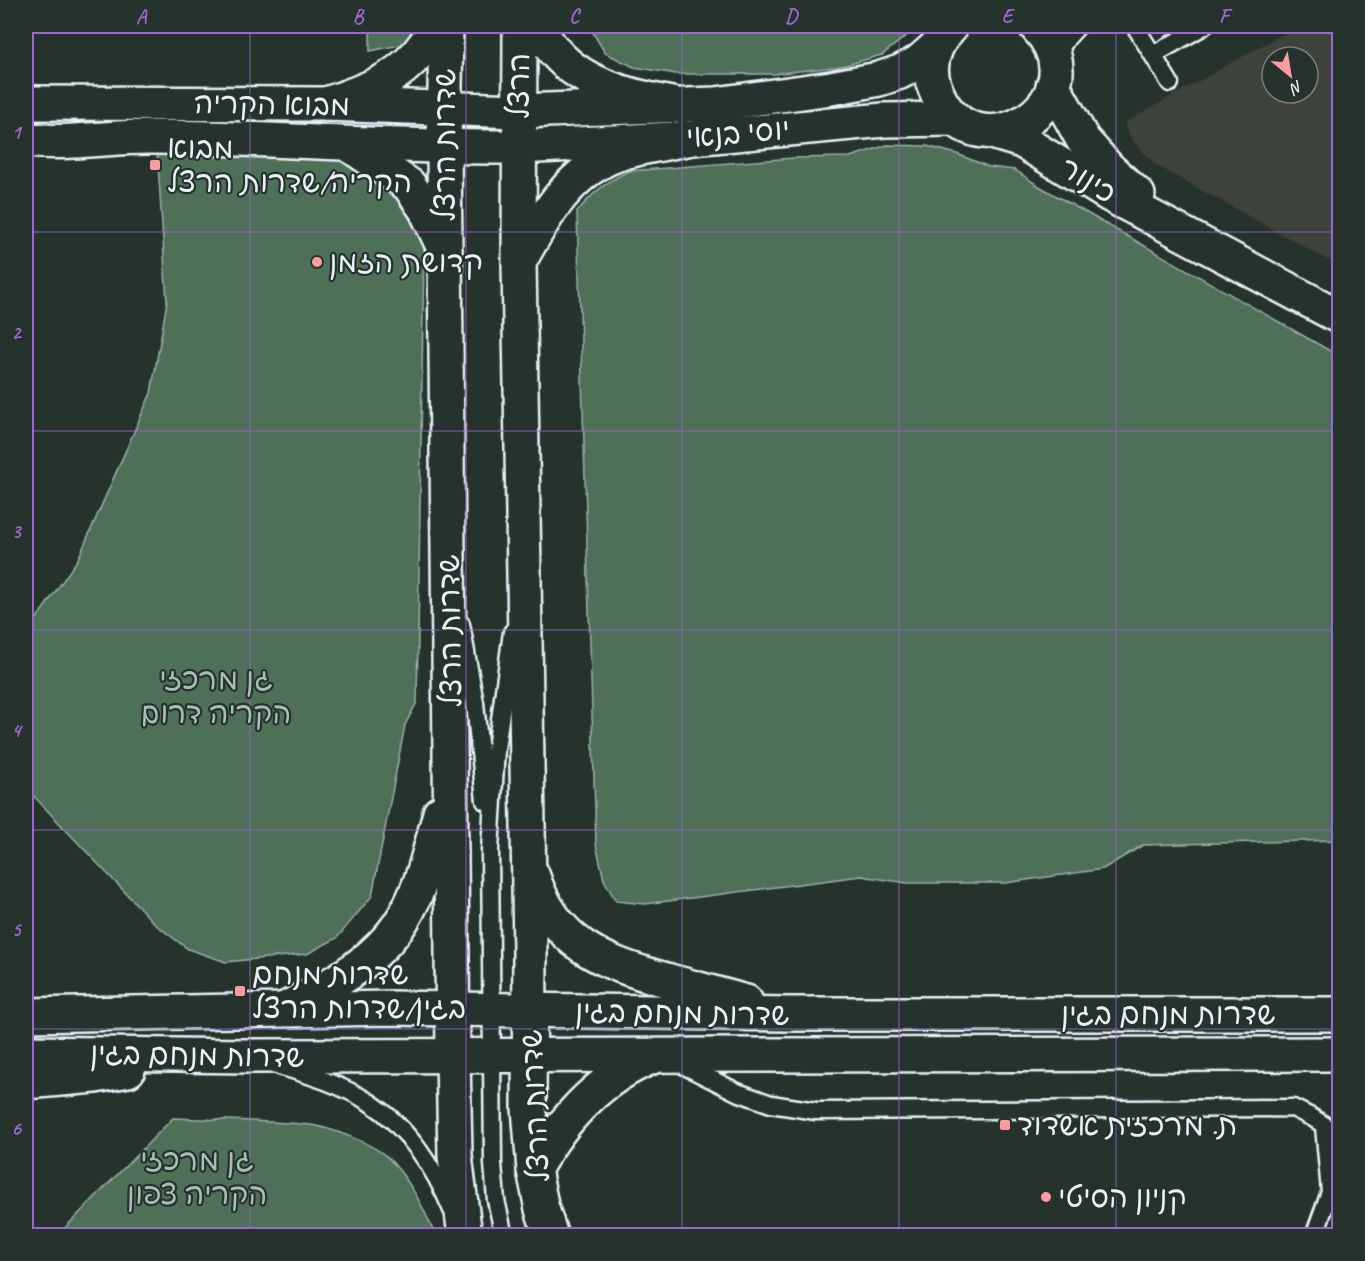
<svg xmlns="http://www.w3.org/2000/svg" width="1365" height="1261" font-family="Caveat,'Playpen Sans Hebrew',sans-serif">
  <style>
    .built { fill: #3c423a; fill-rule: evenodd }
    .green { fill: #506f58; stroke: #9cb0a8; stroke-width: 1.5 }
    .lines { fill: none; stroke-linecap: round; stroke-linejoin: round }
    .service-casing { stroke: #e8f1f8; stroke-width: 21 }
    .minor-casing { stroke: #e8f1f8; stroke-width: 38 }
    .tertiary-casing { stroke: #e8f1f8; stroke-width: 38 }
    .secondary-casing { stroke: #e8f1f8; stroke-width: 38 }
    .service { stroke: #26332d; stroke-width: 16 }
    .minor { stroke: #26332d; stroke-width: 33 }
    .tertiary { stroke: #26332d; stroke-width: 33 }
    .secondary { stroke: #26332d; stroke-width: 33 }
    .grid { fill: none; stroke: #9c67d0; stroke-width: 1.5; stroke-opacity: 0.55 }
    .poi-dot { fill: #ff9aa2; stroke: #26332d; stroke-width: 2 }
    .labels { text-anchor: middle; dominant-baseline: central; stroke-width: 4.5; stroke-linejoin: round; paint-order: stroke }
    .street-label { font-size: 30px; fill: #e8f1f8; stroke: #26332d }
    .poi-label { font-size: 30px; fill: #e8f1f8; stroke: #26332d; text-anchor: start }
    .park-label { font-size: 30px; fill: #abbdb8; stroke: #26332d }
    .neatline { fill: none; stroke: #9c67d0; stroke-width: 2 }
    .grid-label { font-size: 20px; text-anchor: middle; font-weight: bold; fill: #9c67d0 }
  </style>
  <rect width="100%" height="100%" fill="#26332d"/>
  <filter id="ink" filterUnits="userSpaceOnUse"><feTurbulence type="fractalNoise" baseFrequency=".0167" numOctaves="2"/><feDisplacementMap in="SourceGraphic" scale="12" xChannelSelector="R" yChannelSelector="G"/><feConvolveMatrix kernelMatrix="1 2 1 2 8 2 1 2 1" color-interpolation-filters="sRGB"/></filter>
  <g filter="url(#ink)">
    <path class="built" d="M 1297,26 L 1339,26 L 1339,266 L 1156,165 L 1132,140 L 1124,123 ZM 1272,57 L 1308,57 L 1308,93 L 1272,93 Z"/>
    <g class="green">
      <polygon points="370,26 420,26 420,41 370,51"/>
      <polygon points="589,26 913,26 910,33 882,55 842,66 773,74 676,74 634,67 605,53"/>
      <path d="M 887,145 L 927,146 L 957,154 L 989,167 L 1015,170 L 1039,186 L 1339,356 L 1339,840 L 1143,845 L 1103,869 L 1005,883 L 907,883 L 861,876 L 645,904 L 616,901 L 604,880 L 596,844 L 577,212 C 592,193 607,181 629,171 L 794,158 L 850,157 Z"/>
      <polygon points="157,149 342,160 374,175 402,204 424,247 417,702 405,725 372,896 337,938 307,954 226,962 188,949 156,925 26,788 26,634 78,559 151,393 167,302"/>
      <path d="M 173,1118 C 218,1120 265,1120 311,1125 C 331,1128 372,1143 387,1157 C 409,1177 424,1208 435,1235 L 58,1235 Z"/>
    </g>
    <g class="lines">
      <defs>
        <g id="service">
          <polyline points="1135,26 1170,83"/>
          <polyline points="1153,55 1204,26"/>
          <polyline points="1054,59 1067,38 1078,26"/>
          <polyline points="461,624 475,703 485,801"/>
          <polyline points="677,1062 737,1092 771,1104 816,1111 1293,1108 1313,1118 1340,1135"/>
          <path d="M 279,1066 C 310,1075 342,1085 369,1102 C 407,1126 435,1169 452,1210"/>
          <polyline points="504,1236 496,1200 493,1164 490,850 496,749 512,632"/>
          <polyline points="1314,1236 1330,1192 1324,1126"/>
        </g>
        <g id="minor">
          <path d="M 951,26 C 935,43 926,65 935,88 C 970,185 1107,100 1036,26"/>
          <polyline points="1053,86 1083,140 1108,168 1138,195"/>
          <polyline points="519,111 716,104 831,88 879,79 900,72 919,62 935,48"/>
          <polyline points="992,132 1022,141 1110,195 1340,317"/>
          <polyline points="519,147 692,138 884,120 956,119"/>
        </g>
        <g id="tertiary">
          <polyline points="26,103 326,104 519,111"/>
          <path d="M 26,140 C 68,145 111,136 153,137 C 275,138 397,148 519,147"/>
        </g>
        <g id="secondary">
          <polyline points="446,26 444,148 453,1056 455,1156 465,1236"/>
          <polyline points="520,26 519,262 530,952 529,1108 534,1170 542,1209 551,1236"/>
          <path d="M 536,26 C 542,34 548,44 555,52 C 586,88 638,98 682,106"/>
          <path d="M 326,104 C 375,88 412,74 436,26"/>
          <polyline points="348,144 409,185 426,210 441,242"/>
          <path d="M 520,260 C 544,218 567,174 615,155 C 637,147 669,143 692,138"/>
          <path d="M 532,874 C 554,944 601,962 666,980 C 692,987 719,995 746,1002"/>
          <path d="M 287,1008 C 332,986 384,957 408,910 C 424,880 431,846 440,813"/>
          <polyline points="26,1015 389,1008 788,1014 1340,1014"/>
          <polyline points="26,1053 247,1056 1340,1054"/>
          <polyline points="26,1082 95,1076 128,1070"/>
          <path d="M 534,1170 C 561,1121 599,1078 652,1057"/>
        </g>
      </defs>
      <use href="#service" class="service-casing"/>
      <use href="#minor" class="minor-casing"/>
      <use href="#tertiary" class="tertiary-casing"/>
      <use href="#secondary" class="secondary-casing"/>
      <use href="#service" class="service"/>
      <use href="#minor" class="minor"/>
      <use href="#tertiary" class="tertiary"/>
      <use href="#secondary" class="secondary"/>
    </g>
  </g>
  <path class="grid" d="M 250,26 L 250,1236M 466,26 L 466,1236M 682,26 L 682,1236M 899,26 L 899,1236M 1116,26 L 1116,1236M 26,232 L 1340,232M 26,431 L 1340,431M 26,630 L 1340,630M 26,830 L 1340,830M 26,1029 L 1340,1029"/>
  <g class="poi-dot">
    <rect x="149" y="159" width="12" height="12" rx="3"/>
    <circle cx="317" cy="262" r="6"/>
    <rect x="234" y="985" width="12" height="12" rx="3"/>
    <rect x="999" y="1119" width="12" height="12" rx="3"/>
    <circle cx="1046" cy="1197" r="6"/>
  </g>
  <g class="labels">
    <g class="street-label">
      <text transform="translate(519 86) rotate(-90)">הרצל</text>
      <text transform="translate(272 104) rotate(1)">מבוא הקריה</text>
      <text transform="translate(738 133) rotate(-5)">יוסי בנאי</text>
      <text transform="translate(445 145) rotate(-90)">שדרות הרצל</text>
      <text transform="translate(1088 180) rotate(32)">כינור</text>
      <text transform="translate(450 631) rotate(-91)">שדרות הרצל</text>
      <text transform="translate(682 1013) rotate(1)">שדרות מנחם בגין</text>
      <text x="1168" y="1014">שדרות מנחם בגין</text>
      <text transform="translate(197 1055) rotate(1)">שדרות מנחם בגין</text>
      <text transform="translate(535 1106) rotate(-93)">שדרות הרצל</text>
    </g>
    <g class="poi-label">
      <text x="167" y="148">מבוא<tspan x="167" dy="34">הקריה/שדרות הרצל</tspan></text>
      <text x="329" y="262">קדושת הזמן</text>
      <text x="252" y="974">שדרות מנחם<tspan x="252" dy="34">בגין/שדרות הרצל</tspan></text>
      <text x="1017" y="1125">ת. מרכזית אשדוד</text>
      <text x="1058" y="1197">קניון הסיטי</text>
    </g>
    <g class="park-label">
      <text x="216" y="679">גן מרכזי<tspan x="216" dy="34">הקריה דרום</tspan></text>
      <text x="197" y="1160">גן מרכזי<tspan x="197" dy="34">הקריה צפון</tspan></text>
    </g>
  </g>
  <rect width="1365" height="1261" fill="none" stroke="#26332d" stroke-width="66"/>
  <g transform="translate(1290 75) rotate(150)"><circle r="28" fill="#26332d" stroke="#747f7e" stroke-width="1.5"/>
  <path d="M0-4.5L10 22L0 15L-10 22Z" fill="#ff9aa2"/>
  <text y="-9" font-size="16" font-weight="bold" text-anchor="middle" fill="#e8f1f8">N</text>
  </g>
  <rect x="33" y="33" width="1299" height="1195" class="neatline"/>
  <g class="grid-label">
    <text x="141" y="23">A</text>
    <text x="358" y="23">B</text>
    <text x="574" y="23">C</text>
    <text x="791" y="23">D</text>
    <text x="1007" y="23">E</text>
    <text x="1224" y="23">F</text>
    <text x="16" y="139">1</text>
    <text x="16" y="339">2</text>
    <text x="16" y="538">3</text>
    <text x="16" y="737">4</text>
    <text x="16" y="936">5</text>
    <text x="16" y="1135">6</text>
  </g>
</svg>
